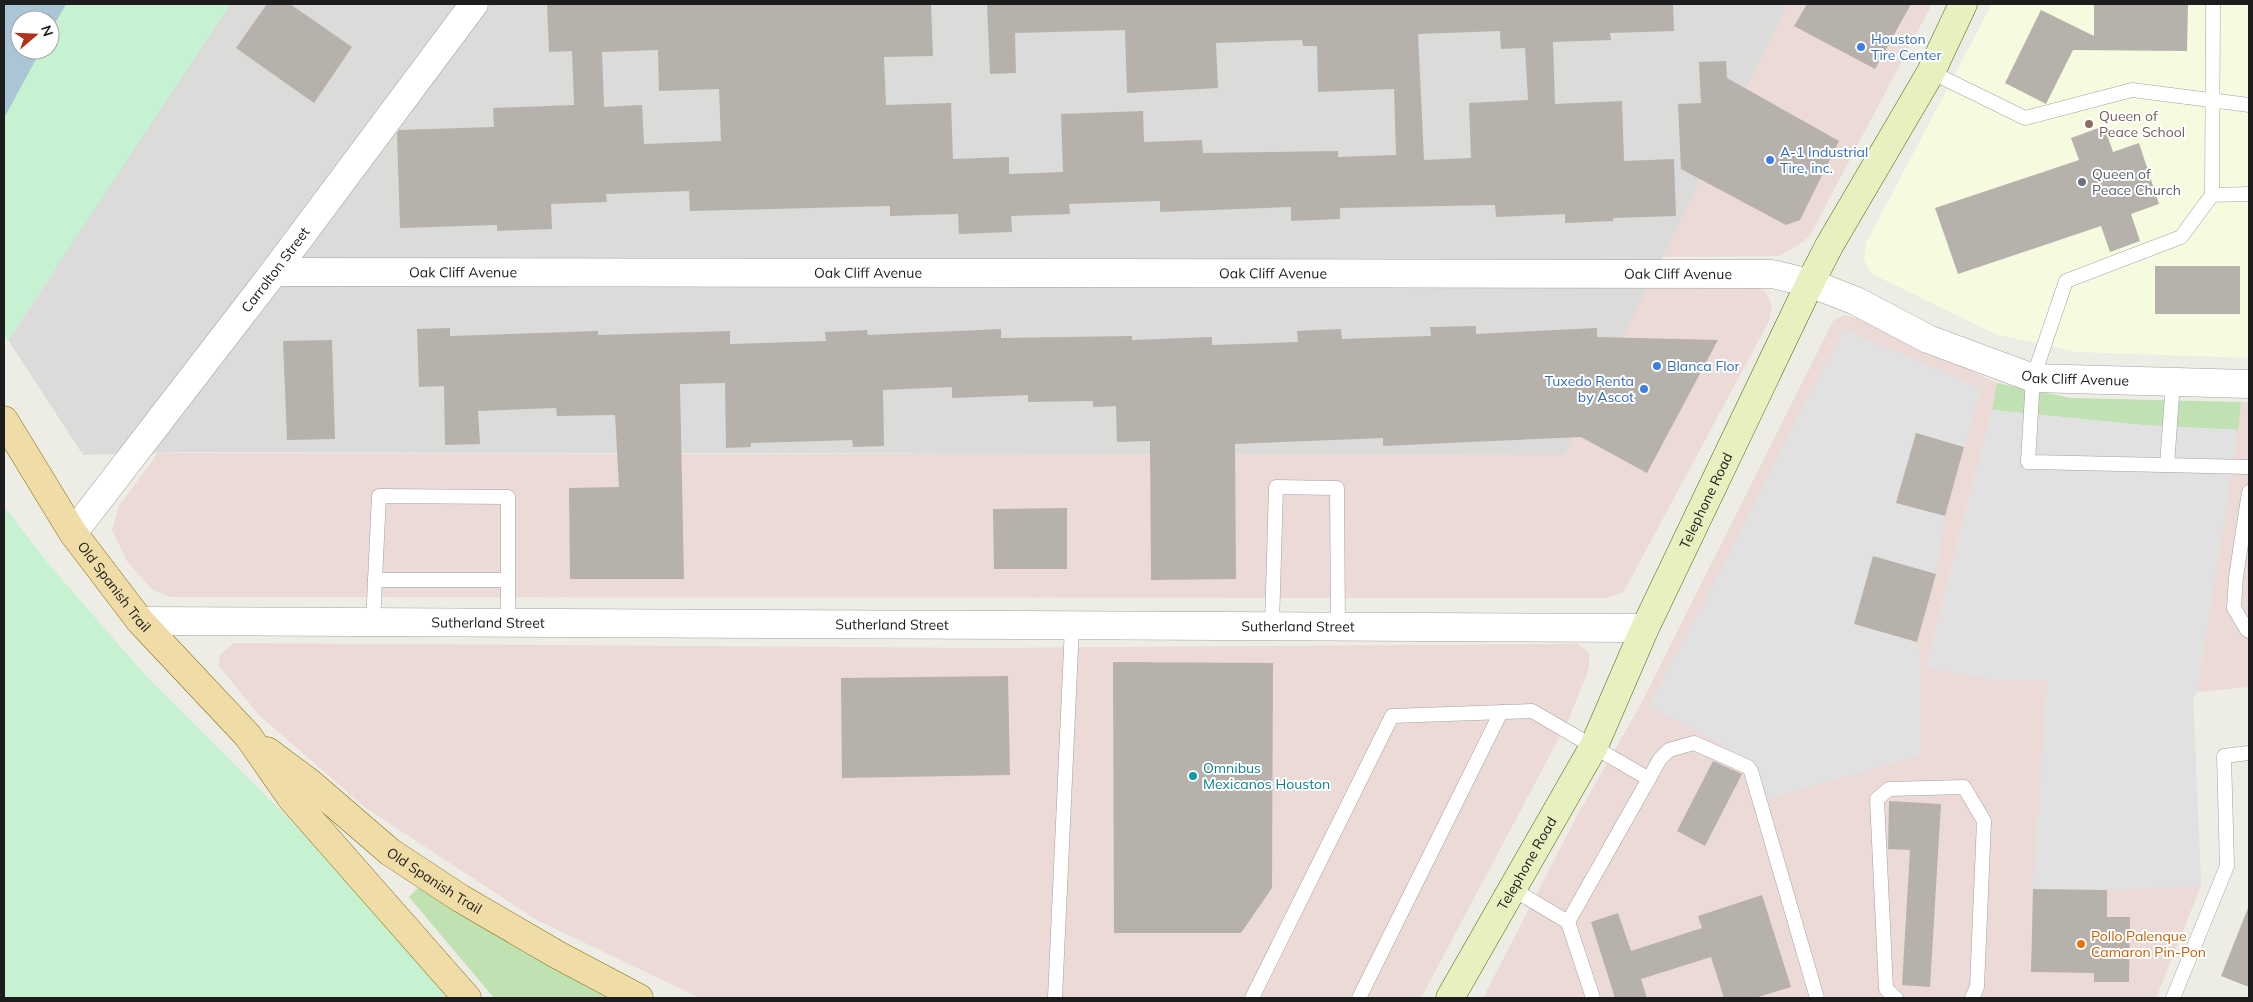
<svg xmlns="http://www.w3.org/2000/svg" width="2253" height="1002" font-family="Mulish,sans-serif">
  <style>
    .residential { fill: #dbdbda }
    .commercial { fill: #ecdad6 }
    .education { fill: #f6fbe0 }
    .grass { fill: #c0e1b1 }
    .park { fill: #c7f2d1; fill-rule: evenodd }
    .parking { fill: #e1e1e1 }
    .water { fill: #aac5d5 }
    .building { fill: #b6b2ab; fill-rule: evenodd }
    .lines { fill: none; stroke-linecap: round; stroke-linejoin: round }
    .lane-casing { stroke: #a1a1a1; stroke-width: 15 }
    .street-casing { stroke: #a1a1a1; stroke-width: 29 }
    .secondary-casing { stroke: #506712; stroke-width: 29 }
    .primary-casing { stroke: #847112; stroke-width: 29 }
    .lane { stroke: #fff; stroke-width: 14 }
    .street { stroke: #fff; stroke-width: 28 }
    .secondary { stroke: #e6f1bf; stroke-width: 28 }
    .primary { stroke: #f0dca7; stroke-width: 28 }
    .shop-dot { fill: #3f7fe0; stroke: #fff; stroke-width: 2 }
    .education-dot { fill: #8d6e63; stroke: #fff; stroke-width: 2 }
    .worship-dot { fill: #6b7280; stroke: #fff; stroke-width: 2 }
    .culture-dot { fill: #0f9aa8; stroke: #fff; stroke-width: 2 }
    .food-dot { fill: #e8710a; stroke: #fff; stroke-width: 2 }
    .labels { text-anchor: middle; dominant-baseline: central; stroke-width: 4; stroke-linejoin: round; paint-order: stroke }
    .shop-label { font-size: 14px; fill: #366cbe; stroke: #fff; text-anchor: start }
    .education-label { font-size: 14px; fill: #785e54; stroke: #fff; text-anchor: start }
    .worship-label { font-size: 14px; fill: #5b616d; stroke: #fff; text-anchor: start }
    .street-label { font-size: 14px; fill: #1d1d1d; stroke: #fff }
    .culture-label { font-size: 14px; fill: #0d838f; stroke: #fff; text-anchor: start }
    .food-label { font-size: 14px; fill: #c56008; stroke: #fff; text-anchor: start }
  </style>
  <rect width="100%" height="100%" fill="#edece5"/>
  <polygon class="residential" points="230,4 1788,4 1565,455 185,452 83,455 8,340"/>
  <g class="commercial">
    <polygon points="1788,4 1932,4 1809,237 1796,247 1778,256 1663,257"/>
    <polygon points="1754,285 1766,292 1772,305 1769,321 1623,593 1605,598 171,597 153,590 128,563 112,530 119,506 158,453 1565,455 1647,288"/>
    <polygon points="1844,315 1860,319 1997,383 1992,410 1926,667 1998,680 2048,680 2193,700 2201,886 2156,998 1483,998 1578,814 1641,704 1833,321"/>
    <polygon points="2241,402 2249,402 2249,687 2197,692"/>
    <polygon points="234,643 989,648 1578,644 1589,653 1589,668 1568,721 1421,998 700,998 535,919 366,808 259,715 219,666 220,655"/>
  </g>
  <polygon class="education" points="1992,4 2249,4 2249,358 2077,352 1995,334 1872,274 1864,260 1866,243"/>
  <g class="grass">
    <polygon points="1997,383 2071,398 2241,402 2238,430 2142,425 1992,410"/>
    <polygon points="419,887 534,958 621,998 494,998 409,897"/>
  </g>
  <g class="park">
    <path d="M 4,4 L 230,4 L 8,340 L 4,332 ZM 20,20 L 50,20 L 50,50 L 20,50 Z"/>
    <polygon points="4,506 46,561 146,676 311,841 452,998 4,998"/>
  </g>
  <g class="parking">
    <polygon points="1844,329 1981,388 1964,447 1916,433 1896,502 1945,516 1936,574 1873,556 1854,624 1917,642 1920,657 1921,755 1768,799 1755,762 1649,707"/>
    <polygon points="1992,410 2142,425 2238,430 2197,692 2193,700 2201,886 2107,890 2033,889 2047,680 1998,680 1926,668"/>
  </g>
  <polygon class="water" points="4,4 66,4 50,32 50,20 20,20 20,50 41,50 4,118"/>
  <g class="building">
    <polygon points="267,4 290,4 352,47 314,103 236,48"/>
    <path d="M 547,4 L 931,4 L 933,56 L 884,57 L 886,105 L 951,103 L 953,159 L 1009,157 L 1009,174 L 1063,172 L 1061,114 L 1143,111 L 1144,142 L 1202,140 L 1203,153 L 1338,151 L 1338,157 L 1396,155 L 1394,89 L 1318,92 L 1317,46 L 1303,46 L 1302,40 L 1216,43 L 1218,88 L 1127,93 L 1125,30 L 1015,33 L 1016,73 L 990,74 L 987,4 L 1673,4 L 1674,31 L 1610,33 L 1611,40 L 1553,42 L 1555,104 L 1622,101 L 1624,161 L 1674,159 L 1676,216 L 1613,218 L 1613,221 L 1565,223 L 1565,214 L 1496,217 L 1495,205 L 1340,208 L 1340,219 L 1291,221 L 1291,207 L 1160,212 L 1160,201 L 1069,204 L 1070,214 L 1011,216 L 1012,232 L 959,234 L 958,214 L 890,216 L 890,206 L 690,211 L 689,191 L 606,194 L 607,202 L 551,204 L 552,229 L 497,231 L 497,225 L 400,228 L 397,133 L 399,130 L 494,127 L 493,108 L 574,105 L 572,51 L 549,52 ZM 1500,31 L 1501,49 L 1525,48 L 1528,100 L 1469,103 L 1471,158 L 1424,160 L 1418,34 ZM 658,50 L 659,91 L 719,89 L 721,141 L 644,144 L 642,105 L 604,107 L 602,52 Z"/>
    <polygon points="1807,4 1911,4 1875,69 1794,26"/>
    <polygon points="2094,4 2188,4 2187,51 2073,50 2046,104 2005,83 2041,10 2094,36"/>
    <polygon points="1726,61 1727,78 1839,141 1800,220 1786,225 1681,169 1678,104 1701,103 1699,62"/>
    <polygon points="2104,126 2113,152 2139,143 2159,204 2131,214 2140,241 2110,252 2101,226 1958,274 1935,208 2079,160 2071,138"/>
    <rect x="2155" y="266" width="85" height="48"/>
    <polygon points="1476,326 1476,334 1597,328 1597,337 1718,340 1647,473 1581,437 1383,446 1383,438 1235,444 1236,579 1151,580 1150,441 1117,442 1116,406 1093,407 1093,401 1028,402 1028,395 952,398 952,387 883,390 884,446 853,447 852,440 751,443 751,447 726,448 725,383 680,384 684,579 570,579 569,488 619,487 615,415 557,416 556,408 478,411 480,444 445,445 444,386 419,387 417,329 450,328 450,336 598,331 598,335 730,331 730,344 826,341 825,332 867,330 868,335 1001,329 1001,338 1132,336 1132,340 1212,337 1212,345 1298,342 1297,331 1341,329 1342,339 1431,336 1430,327"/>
    <polygon points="332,340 335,439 287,440 283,341"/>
    <polygon points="1916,433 1964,447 1945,516 1896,503"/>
    <polygon points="1067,508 1067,569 994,569 993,509"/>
    <polygon points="1873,556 1936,574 1917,642 1854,624"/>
    <polygon points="1113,662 1273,663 1272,888 1241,933 1114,933"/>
    <polygon points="1008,676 1010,775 842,778 841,678"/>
    <polygon points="1713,761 1742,774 1705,846 1677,831"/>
    <polygon points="1889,801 1941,804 1930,987 1902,985 1910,850 1888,849"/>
    <polygon points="2033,889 2107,890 2107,917 2130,917 2129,982 2094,982 2094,973 2031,972"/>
    <polygon points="1762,895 1791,987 1755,998 1724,998 1711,957 1641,979 1647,998 1615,998 1591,922 1618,913 1631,951 1702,928 1698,916"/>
    <polygon points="2248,908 2249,908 2249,987 2221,976"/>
  </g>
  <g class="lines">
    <defs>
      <g id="lane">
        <polyline points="1931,72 2025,118 2132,90 2249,105"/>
        <polyline points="2249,194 2212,195 2181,237 2066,281 2033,378 2028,462 2249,467"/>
        <polyline points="2212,195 2213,4"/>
        <polyline points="2167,465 2173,382"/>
        <polyline points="2249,492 2236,577 2234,608 2247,630 2249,631"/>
        <polyline points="375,580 507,580"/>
        <polyline points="373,623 379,496 508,497 508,623"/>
        <polyline points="1272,626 1276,487 1337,488 1338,627"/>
        <polyline points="1514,890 1568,922 1593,998"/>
        <polyline points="1568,922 1660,759 1669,750 1694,743 1748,767 1751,771 1817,998"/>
        <polyline points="1055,998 1072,626"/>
        <polyline points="1252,998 1392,716 1532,711 1649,779"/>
        <polyline points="1359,998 1501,712"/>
        <polyline points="1896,998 1886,989 1877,799 1889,789 1964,787 1984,821 1977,987 1972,998"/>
        <polyline points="2173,998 2227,866 2224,756 2249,753"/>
      </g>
      <g id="street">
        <path id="s1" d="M 274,272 L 1772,274 L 1810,283 L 1856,301 L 1928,339 L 2033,378 L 2249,384"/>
        <path id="s2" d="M 73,533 L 274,272 L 474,4"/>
        <path id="s3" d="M 140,621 L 1645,628"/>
      </g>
      <g id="secondary">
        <path id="s4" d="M 1450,998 L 1594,746 L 1645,628 L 1810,283 L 1829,246 L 1931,72 L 1963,4"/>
      </g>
      <g id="primary">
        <path id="s5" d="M 4,420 L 73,533 L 140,621 L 248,736 L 292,799 L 467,998"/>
        <path id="s6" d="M 267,751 L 310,783 L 390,852 L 460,898 L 556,954 L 639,998"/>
      </g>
    </defs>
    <use href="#lane" class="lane-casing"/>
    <use href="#street" class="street-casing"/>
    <use href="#secondary" class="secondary-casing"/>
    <use href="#primary" class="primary-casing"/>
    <use href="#lane" class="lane"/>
    <use href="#street" class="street"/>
    <use href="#secondary" class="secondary"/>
    <use href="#primary" class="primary"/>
  </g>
  <g class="shop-dot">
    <circle cx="1861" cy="47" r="5"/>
    <circle cx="1770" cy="160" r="5"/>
    <circle cx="1657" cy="366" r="5"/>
    <circle cx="1644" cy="389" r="5"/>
  </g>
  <circle class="education-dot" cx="2089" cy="124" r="5"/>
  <circle class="worship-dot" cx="2082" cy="182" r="5"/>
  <circle class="culture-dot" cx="1193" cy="776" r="5"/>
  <circle class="food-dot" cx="2081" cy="944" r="5"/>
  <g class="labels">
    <g class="shop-label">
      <text x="1871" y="39">Houston<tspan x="1871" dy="16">Tire Center</tspan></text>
      <text x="1780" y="152">A-1 Industrial<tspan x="1780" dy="16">Tire, inc.</tspan></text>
      <text x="1667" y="366">Blanca Flor</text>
      <text x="1634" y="381" text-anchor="end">Tuxedo Renta<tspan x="1634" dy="16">by Ascot</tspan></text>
    </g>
    <g class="education-label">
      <text x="2099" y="116">Queen of<tspan x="2099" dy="16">Peace School</tspan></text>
    </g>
    <g class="worship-label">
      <text x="2092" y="174">Queen of<tspan x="2092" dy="16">Peace Church</tspan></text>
    </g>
    <g class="street-label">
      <text stroke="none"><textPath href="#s2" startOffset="332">Carrolton Street</textPath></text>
      <text stroke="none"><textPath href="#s1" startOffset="189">Oak Cliff Avenue</textPath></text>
      <text stroke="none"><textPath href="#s1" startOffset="594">Oak Cliff Avenue</textPath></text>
      <text stroke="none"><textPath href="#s1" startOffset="999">Oak Cliff Avenue</textPath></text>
      <text stroke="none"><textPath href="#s1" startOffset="1404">Oak Cliff Avenue</textPath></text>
      <text stroke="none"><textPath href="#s1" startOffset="1822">Oak Cliff Avenue</textPath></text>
      <text stroke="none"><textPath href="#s4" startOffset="560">Telephone Road</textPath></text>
      <text stroke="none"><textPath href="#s5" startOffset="200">Old Spanish Trail</textPath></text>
      <text stroke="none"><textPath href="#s3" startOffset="348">Sutherland Street</textPath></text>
      <text stroke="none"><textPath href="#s3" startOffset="752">Sutherland Street</textPath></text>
      <text stroke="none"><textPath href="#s3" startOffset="1158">Sutherland Street</textPath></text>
      <text stroke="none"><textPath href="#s4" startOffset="155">Telephone Road</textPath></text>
      <text stroke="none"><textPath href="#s6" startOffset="212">Old Spanish Trail</textPath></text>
    </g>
    <g class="culture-label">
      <text x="1203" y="768">Omnibus<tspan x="1203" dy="16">Mexicanos Houston</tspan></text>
    </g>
    <g class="food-label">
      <text x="2091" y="936">Pollo Palenque<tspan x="2091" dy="16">Camaron Pin-Pon</tspan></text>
    </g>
  </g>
  <rect width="2253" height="1002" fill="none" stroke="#1d1d1d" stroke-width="10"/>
  <g transform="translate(35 35) rotate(71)"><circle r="24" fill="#ffffff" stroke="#a5a5a5"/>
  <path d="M0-4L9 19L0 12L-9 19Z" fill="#b23219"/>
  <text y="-8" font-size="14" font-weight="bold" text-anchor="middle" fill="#1d1d1d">N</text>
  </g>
</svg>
